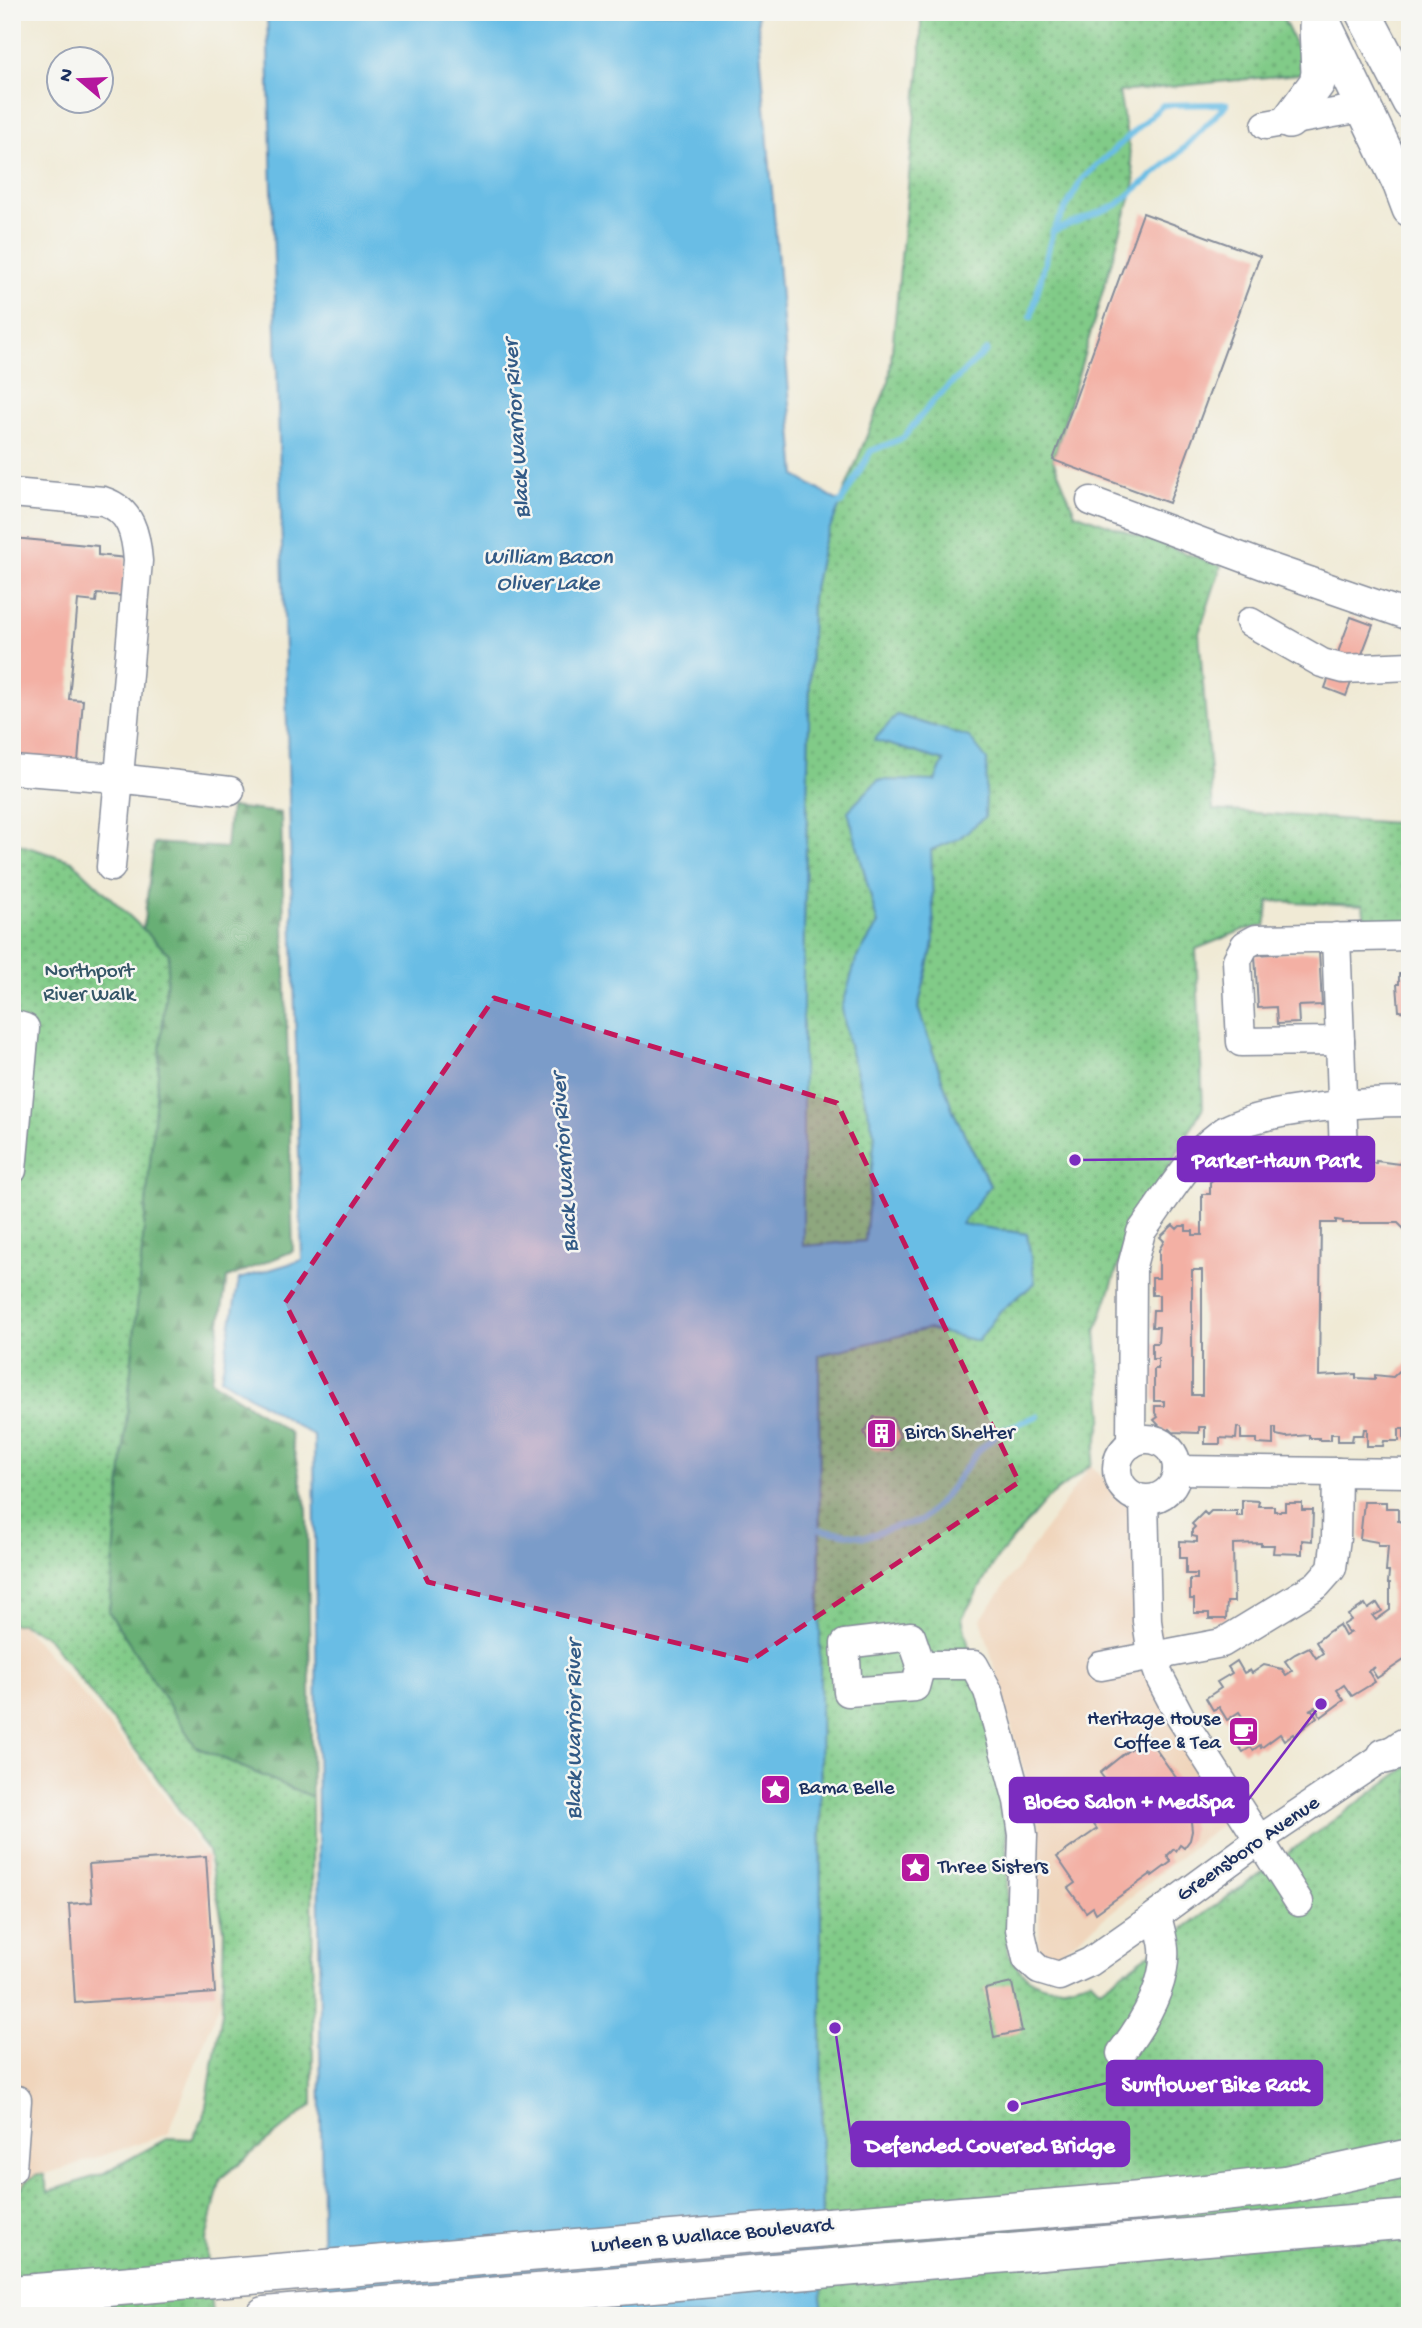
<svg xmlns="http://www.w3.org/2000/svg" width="1422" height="2328" font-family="'Gochi Hand',sans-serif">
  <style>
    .built { fill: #f0d5bc }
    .grass { fill: url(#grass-dots); stroke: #4e7d73; stroke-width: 2 }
    .forest { fill: url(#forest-firs); stroke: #426f69; stroke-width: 2 }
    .water { fill: #69bde5; stroke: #4276a2; stroke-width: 2 }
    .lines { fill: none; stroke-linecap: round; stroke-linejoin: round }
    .stream { stroke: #69bde5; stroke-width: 6 }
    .building { fill: #f3b0a4; fill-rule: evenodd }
    .minor-casing { stroke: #868c9a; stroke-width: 31 }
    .major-casing { stroke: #868c9a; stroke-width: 38 }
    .highway-casing { stroke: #868c9a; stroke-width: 41 }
    .minor { stroke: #fff; stroke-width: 28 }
    .major { stroke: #fff; stroke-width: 35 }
    .highway { stroke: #fff; stroke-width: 38 }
    .marked { fill: #c2185b; fill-opacity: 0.2; stroke: #c2185b; stroke-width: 5; stroke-dasharray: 14 9; stroke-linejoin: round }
    .labels { text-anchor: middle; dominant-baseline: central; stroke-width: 5; stroke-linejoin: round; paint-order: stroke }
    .park-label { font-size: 21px; fill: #345668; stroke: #f6f6f2 }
    .poi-label { font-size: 21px; fill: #1b2f5e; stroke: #f6f6f2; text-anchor: start }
    .street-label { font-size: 21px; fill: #1b2f5e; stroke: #f6f6f2 }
    .water-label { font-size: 23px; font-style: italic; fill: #325a86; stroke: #f6f6f2 }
    .leader { fill: none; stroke: #7b2cbf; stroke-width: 2.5 }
    .callout-dot { fill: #7b2cbf; stroke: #f6f6f2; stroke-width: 2.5 }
    .callout { fill: #7b2cbf; stroke: #7b2cbf; stroke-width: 2.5 }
    .callout-label { font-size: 23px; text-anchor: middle; font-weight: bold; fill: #fff }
  </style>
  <defs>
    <pattern id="grass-dots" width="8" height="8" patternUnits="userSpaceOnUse" patternTransform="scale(1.75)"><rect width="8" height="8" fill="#81cb88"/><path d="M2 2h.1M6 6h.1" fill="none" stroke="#69a572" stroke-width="1.8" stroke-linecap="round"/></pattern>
    <pattern id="forest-firs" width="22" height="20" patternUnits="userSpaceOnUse" patternTransform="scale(1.75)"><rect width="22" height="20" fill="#68af74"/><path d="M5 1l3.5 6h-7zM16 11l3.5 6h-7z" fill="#558f62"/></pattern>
  </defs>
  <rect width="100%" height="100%" fill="#f6f6f2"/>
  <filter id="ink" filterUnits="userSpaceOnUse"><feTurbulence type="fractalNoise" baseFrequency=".0143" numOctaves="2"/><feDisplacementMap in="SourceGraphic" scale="14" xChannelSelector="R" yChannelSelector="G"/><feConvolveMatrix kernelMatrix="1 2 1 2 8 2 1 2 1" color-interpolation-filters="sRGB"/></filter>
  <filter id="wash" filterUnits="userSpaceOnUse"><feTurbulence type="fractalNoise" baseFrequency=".00686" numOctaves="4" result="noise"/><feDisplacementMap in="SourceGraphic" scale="28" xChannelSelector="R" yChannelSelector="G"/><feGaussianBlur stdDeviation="1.57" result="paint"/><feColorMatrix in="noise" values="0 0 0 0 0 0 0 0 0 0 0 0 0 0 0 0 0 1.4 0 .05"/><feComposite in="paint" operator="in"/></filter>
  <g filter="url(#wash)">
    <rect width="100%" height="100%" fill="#f0ead5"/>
    <g class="built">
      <polygon points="1091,1465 1139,1517 1168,1669 1248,1803 1039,1970 1039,1825 981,1619"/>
      <polygon points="12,1624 22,1624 133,1753 206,1856 221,1999 168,2134 40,2176 12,2196"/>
    </g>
    <g class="grass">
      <path d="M 921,12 L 1280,12 L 1309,73 L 1119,92 L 1135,182 L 1053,460 L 1075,513 L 1221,566 L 1199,633 L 1213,810 L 1410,824 L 1410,922 L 1365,923 L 1363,905 L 1269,901 L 1265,926 L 1243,930 L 1196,949 L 1203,1107 L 1125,1246 L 1096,1331 L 1103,1416 L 1091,1465 L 1047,1499 L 997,1558 L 962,1618 L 1006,1806 L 1008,1954 C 1030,1989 1052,1994 1090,1979 L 1100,1989 L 1410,1765 L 1410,2316 L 822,2316 L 819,1355 L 928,1329 L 978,1341 L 1000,1311 L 1035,1283 L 1027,1234 L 960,1224 L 990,1185 L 953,1111 L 918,1008 L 934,941 L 931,850 L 958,839 L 987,760 L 875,740 L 944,760 L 935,782 L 878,780 L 849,811 L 878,924 L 856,960 L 848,1042 L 875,1135 L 865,1241 L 802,1246 L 803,970 L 812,598 L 823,544 L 889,381 L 921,53 Z"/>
      <polygon points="12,842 72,861 169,954 109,1612 196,1747 312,1797 313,2104 221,2178 206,2240 212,2316 12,2316 12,2199 28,2180 38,2174 44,2175 48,2192 102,2174 168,2138 192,2139 204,2118 222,2012 224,1929 208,1851 154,1774 46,1636 22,1624 12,1624"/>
    </g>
    <polygon class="forest" points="230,807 281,813 293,1251 227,1278 211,1380 290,1433 307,1510 312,1797 196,1747 109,1612 169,954 143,929 154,843 226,848"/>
    <polygon class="water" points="267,12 757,12 796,476 841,503 823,544 812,598 803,970 803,1246 865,1241 875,1135 848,1042 842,1008 856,960 878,924 848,811 878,780 935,781 944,761 874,740 897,715 969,737 987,760 985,817 958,839 931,850 934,941 918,1008 953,1111 990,1186 961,1224 1027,1234 1035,1283 1000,1311 978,1341 928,1329 819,1355 822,2316 323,2316 314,1436 221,1378 239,1279 302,1260"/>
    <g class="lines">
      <g class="stream">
        <polyline points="1053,231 1117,205 1179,153 1227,104"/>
        <polyline points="1031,317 1053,231 1082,179 1163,105 1227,104"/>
        <polyline points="833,505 841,503 871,451 903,438 933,401 987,350"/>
        <polyline points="820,1529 865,1537 897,1526 921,1521 944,1497 978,1451 1001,1431 1037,1416"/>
      </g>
    </g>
    <g id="blocks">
      <g class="building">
        <polygon points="1143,213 1260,256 1169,503 1053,460"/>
        <polygon points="13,538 98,546 98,555 126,558 123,596 97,594 96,602 78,600 69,699 83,700 78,762 12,756"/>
        <polygon points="1351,617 1373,625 1346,696 1325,688"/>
        <polygon points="1319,951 1322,1005 1298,1006 1299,1023 1277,1024 1276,1007 1258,1008 1255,955"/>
        <polygon points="1399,974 1410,974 1410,1012 1399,1011 1397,984 1399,984"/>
        <path d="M 1410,1153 L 1410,1235 L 1398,1223 L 1343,1223 L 1343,1221 L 1336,1220 L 1336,1223 L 1321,1223 L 1319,1376 L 1356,1374 L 1356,1378 L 1375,1379 L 1375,1375 L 1393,1377 L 1410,1361 L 1410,1440 L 1404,1440 L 1404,1429 L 1399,1429 L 1399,1441 L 1384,1441 L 1383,1446 L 1367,1446 L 1367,1429 L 1364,1429 L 1363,1435 L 1353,1435 L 1352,1441 L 1338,1441 L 1338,1434 L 1331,1434 L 1331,1440 L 1319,1440 L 1319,1438 L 1309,1438 L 1309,1435 L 1286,1437 L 1276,1435 L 1276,1428 L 1273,1428 L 1273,1445 L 1257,1444 L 1257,1439 L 1241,1439 L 1241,1428 L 1237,1427 L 1236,1439 L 1220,1438 L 1220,1444 L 1205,1444 L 1205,1427 L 1199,1427 L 1199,1433 L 1173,1432 L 1170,1429 L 1166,1433 L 1154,1420 L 1158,1417 L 1155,1413 L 1155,1406 L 1164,1406 L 1164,1401 L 1154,1401 L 1154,1369 L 1158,1369 L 1158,1359 L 1152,1359 L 1152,1343 L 1158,1343 L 1159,1327 L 1152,1327 L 1153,1310 L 1159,1310 L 1159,1295 L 1152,1295 L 1152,1278 L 1159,1278 L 1159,1250 L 1164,1241 L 1160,1237 L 1173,1225 L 1177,1229 L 1180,1226 L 1186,1226 L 1186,1231 L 1193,1231 L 1193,1235 L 1202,1235 L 1202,1194 L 1210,1194 L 1210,1182 L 1215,1178 L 1212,1175 L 1222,1166 L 1224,1168 L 1229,1163 L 1255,1163 L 1256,1168 L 1256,1157 L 1289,1156 L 1289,1168 L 1291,1168 L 1291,1162 L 1302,1162 L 1302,1160 L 1334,1163 L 1370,1160 L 1370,1163 L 1376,1163 L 1376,1161 L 1399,1164 ZM 1192,1270 L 1202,1270 L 1202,1395 L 1192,1395 Z"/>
        <polygon points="874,1417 892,1418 900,1436 892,1450 872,1449 864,1432"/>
        <polygon points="1242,1500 1259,1501 1258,1506 1274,1506 1274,1511 1285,1511 1285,1503 1302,1503 1302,1510 1313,1510 1312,1541 1302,1540 1302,1554 1273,1553 1274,1545 1261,1545 1261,1543 1233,1544 1234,1602 1227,1602 1226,1619 1209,1619 1209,1613 1194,1613 1194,1599 1190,1599 1190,1579 1197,1579 1197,1574 1186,1574 1186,1558 1180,1558 1180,1541 1197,1542 1197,1537 1192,1536 1192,1530 1195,1527 1192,1524 1204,1512 1207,1515 1211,1511 1237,1511 1237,1516 1242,1516"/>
        <polygon points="1364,1502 1386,1502 1386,1508 1398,1508 1398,1521 1404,1522 1405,1508 1410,1508 1410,1656 1377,1678 1372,1670 1375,1667 1368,1671 1375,1682 1352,1696 1344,1685 1337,1690 1344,1700 1321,1717 1315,1707 1309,1710 1312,1710 1317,1717 1294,1736 1293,1734 1284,1740 1280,1734 1261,1748 1260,1745 1253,1750 1251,1747 1243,1752 1236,1742 1240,1740 1232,1726 1243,1718 1239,1712 1227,1720 1219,1707 1213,1710 1206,1698 1221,1688 1217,1682 1232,1673 1228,1667 1237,1661 1244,1673 1250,1670 1252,1673 1264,1665 1282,1669 1286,1675 1292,1671 1285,1661 1295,1654 1309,1647 1316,1658 1323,1653 1316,1642 1328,1632 1339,1625 1345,1636 1352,1632 1348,1633 1343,1625 1351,1620 1348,1615 1365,1604 1368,1609 1377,1603 1382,1611 1373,1616 1376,1620 1390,1610 1390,1583 1388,1583 1389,1572 1386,1572 1388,1546 1378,1546 1378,1542 1360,1539"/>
        <polygon points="1143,1731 1191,1799 1183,1805 1185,1814 1189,1813 1191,1822 1192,1831 1190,1840 1184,1848 1180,1845 1176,1851 1174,1849 1167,1856 1171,1862 1152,1876 1151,1874 1096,1913 1093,1907 1086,1912 1068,1888 1075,1883 1057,1857 1097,1829 1092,1822 1114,1807 1099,1786 1106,1781 1100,1773 1135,1745 1132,1740"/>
        <polygon points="206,1856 215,1993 75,2003 69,1904 92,1902 89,1864"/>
        <polygon points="1012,1983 1022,2031 994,2037 985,1989"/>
      </g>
    </g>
  </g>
  <g filter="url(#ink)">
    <use href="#blocks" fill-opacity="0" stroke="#868c9a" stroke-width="2"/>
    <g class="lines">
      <defs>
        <g id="minor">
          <polyline points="1266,125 1362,108"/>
          <path d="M 12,493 L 103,501 C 131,510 136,534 138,561 L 111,867"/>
          <polyline points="1091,501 1271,568 1410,616"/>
          <polyline points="1250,622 1322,663 1344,669 1410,666"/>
          <polyline points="12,770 117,778 230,791"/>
          <polyline points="1336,937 1340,1041 1241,1042 1237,960 1245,945 1256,939 1410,936"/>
          <polyline points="12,1024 25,1028 12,1170"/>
          <polyline points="1340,1041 1344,1154"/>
          <circle cx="1147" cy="1469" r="30"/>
          <path d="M 1131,1444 L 1132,1266 L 1141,1232 C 1160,1206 1177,1178 1198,1154 C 1205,1146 1217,1136 1226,1130 C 1267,1108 1362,1102 1410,1102"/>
          <polyline points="1177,1470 1410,1473"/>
          <polyline points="1144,1500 1147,1621 1152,1655 1160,1678 1181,1718 1299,1902"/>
          <polygon points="911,1636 921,1665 915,1687 848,1692 845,1644"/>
          <polyline points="921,1665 974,1665 988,1691 1018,1801 1023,1835 1020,1929 1027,1959 1039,1970 1059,1976 1090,1962 1157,1915 1259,1840 1403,1743"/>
          <polyline points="1101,1666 1222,1643 1317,1585 1332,1568 1336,1538 1337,1472"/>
          <path d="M 1121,2053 C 1143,2024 1167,1985 1164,1948 C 1163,1937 1159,1926 1157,1915"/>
          <polyline points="12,2099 17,2100 12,2169"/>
        </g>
        <g id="major">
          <polyline points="1318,12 1401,185 1410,209"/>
          <polyline points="1363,12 1410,102"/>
          <polyline points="1289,121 1317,83 1319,73 1317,26"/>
          <polyline points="1385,1756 1410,1749"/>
        </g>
        <g id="highway">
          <polyline points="12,2295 1152,2200 1285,2185 1410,2158"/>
          <polyline points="265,2316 1410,2219"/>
        </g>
      </defs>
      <use href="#minor" class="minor-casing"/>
      <use href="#major" class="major-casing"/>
      <use href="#highway" class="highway-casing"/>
      <use href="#minor" class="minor"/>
      <use href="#major" class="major"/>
      <use href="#highway" class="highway"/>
    </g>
  </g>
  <path class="marked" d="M 494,998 L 837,1103 L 1019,1482 L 750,1661 L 428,1582 L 285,1303 Z"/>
  <defs>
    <symbol id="building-square" viewBox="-11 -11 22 22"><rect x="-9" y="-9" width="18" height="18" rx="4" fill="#b5179e" stroke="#f6f6f2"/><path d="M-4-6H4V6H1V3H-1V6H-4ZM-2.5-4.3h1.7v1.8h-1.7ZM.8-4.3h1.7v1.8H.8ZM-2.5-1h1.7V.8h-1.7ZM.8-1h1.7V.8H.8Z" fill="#fff"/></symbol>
    <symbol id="cafe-square" viewBox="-11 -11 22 22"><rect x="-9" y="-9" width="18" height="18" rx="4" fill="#b5179e" stroke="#f6f6f2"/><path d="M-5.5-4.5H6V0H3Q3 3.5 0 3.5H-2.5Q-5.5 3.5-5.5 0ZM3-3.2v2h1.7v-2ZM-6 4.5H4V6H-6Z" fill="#fff"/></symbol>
    <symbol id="sight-square" viewBox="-11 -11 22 22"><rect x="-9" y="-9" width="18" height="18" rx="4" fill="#b5179e" stroke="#f6f6f2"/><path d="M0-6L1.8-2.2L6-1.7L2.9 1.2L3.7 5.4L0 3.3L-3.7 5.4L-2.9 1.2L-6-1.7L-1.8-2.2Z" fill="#fff"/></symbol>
  </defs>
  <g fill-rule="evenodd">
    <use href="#building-square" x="864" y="1416" width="35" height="35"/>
    <use href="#cafe-square" x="1226" y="1714" width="35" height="35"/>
    <use href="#sight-square" x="758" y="1772" width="35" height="35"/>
    <use href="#sight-square" x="898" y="1850" width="35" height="35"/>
  </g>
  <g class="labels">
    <g class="park-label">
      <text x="89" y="972">Northport<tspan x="89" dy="24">River Walk</tspan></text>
    </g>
    <g class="poi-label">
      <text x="905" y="1434">Birch Shelter</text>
      <text x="1221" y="1720" text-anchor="end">Heritage House<tspan x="1221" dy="24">Coffee &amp; Tea</tspan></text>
      <text x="799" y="1789">Bama Belle</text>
      <text x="938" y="1868">Three Sisters</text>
    </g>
    <g class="street-label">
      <text transform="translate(1249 1850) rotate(-35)">Greensboro Avenue</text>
      <text transform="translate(712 2237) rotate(-5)">Lurleen B Wallace Boulevard</text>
    </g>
    <g class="water-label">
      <text transform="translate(518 429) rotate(-94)">Black Warrior River</text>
      <text x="548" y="558">William Bacon<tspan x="548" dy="26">Oliver Lake</tspan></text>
      <text transform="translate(566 1163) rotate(-94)">Black Warrior River</text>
      <text transform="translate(575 1730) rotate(-90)">Black Warrior River</text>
    </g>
  </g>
  <path class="leader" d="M1075 1160L1178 1159M1321 1704L1248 1800M1013 2106L1107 2083M835 2028L852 2144"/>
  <g class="callout-dot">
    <circle cx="1075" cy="1160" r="7"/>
    <circle cx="1321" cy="1704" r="7"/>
    <circle cx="1013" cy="2106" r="7"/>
    <circle cx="835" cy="2028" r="7"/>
  </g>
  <g class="callout">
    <rect x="1178" y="1137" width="196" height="44" rx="7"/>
    <rect x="1010" y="1778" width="238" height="44" rx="7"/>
    <rect x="1107" y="2061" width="215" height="44" rx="7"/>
    <rect x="852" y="2122" width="277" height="44" rx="7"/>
  </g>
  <g class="callout-label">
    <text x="1276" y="1167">Parker-Haun Park</text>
    <text x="1129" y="1808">BloGo Salon + MedSpa</text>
    <text x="1215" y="2091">Sunflower Bike Rack</text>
    <text x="990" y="2152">Defended Covered Bridge</text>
  </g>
  <rect width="1422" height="2328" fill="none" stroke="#f6f6f2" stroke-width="42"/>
  <g transform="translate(80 80) rotate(289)"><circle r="33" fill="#f6f6f2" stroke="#9ea6b7" stroke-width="2"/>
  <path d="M0-5L12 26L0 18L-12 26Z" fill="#b5179e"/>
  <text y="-10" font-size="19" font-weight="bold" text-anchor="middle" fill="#1b2f5e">N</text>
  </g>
</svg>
